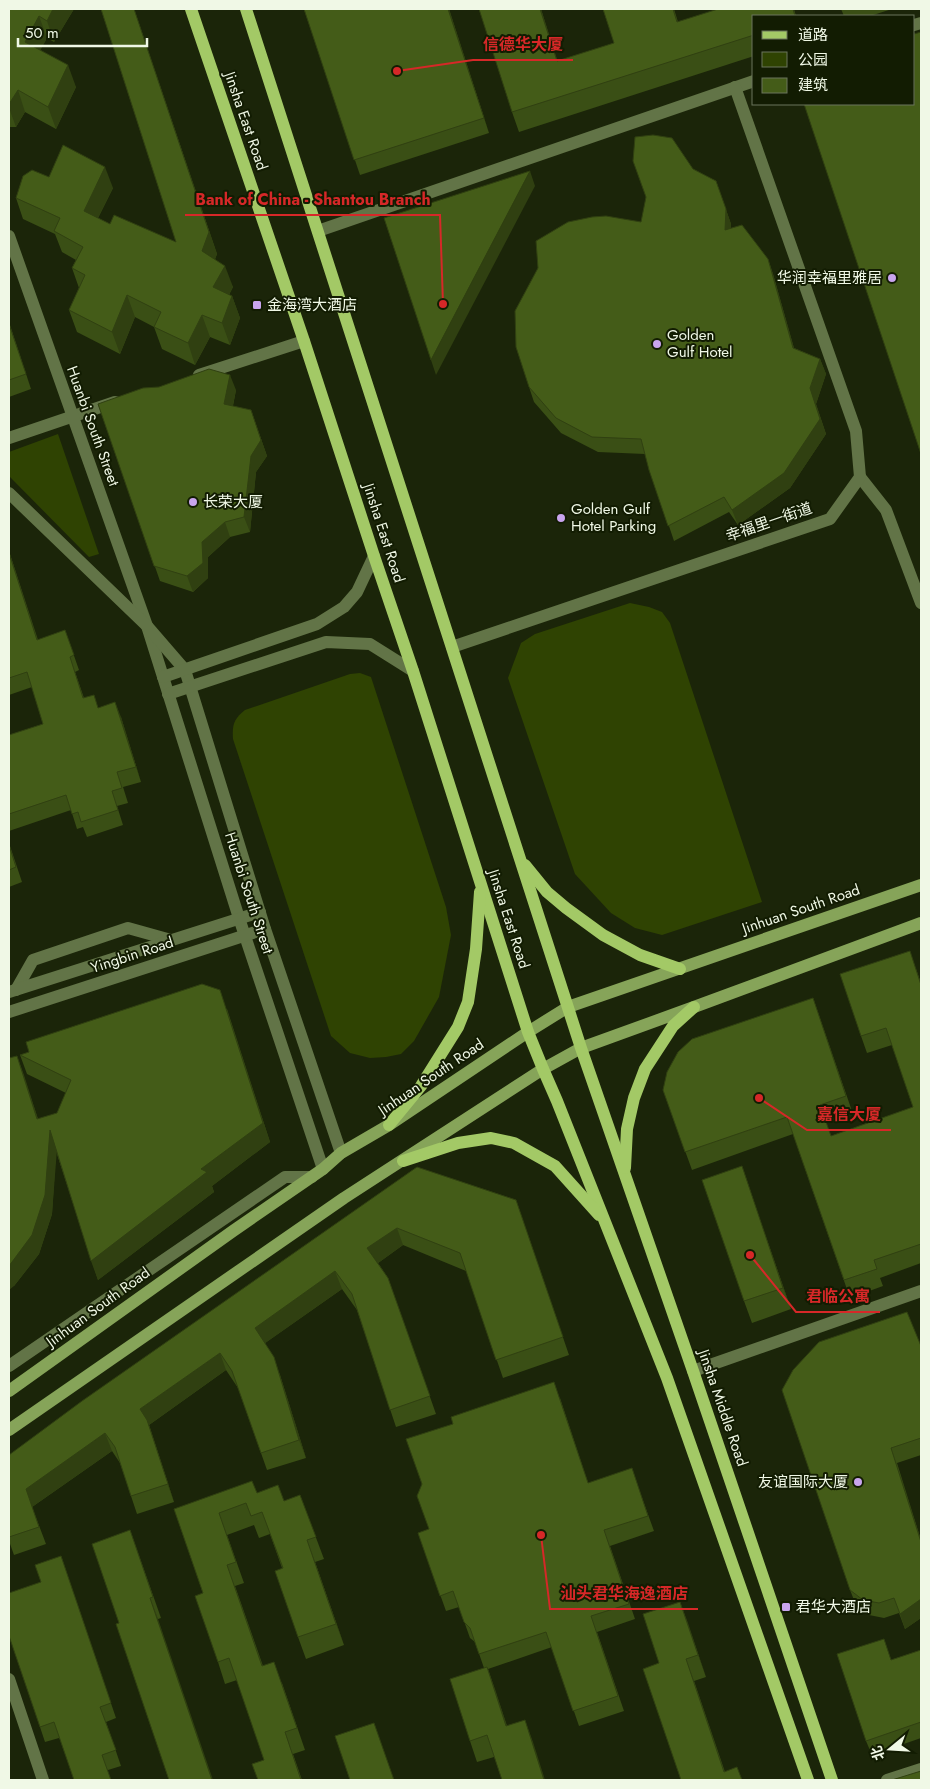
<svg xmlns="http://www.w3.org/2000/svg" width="930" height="1789" font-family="Jost,'Noto Sans SC',sans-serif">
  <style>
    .green { fill: #2f4302 }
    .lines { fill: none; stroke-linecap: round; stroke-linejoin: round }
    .minor { stroke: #627447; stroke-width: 12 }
    .tertiary { stroke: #627447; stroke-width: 12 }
    .secondary { stroke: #86a459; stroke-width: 12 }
    .primary { stroke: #a3c966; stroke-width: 12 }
    .wall { fill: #3a4f15 }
    .shaded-wall { fill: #304011 }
    .building { fill: #445c18; stroke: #304011 }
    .poi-dot { fill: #c9a5ee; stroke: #121c02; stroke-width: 2 }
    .labels { text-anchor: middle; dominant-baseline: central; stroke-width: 4; stroke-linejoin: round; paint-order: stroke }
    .street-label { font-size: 15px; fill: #f0f8e6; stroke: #121c02 }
    .poi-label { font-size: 15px; fill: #f0f8e6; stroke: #121c02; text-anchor: start }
    .leader { fill: none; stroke: #d62828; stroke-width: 2 }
    .callout-dot { fill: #d62828; stroke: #121c02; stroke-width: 2 }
    .callout-label { font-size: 16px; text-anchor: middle; font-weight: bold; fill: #d62828; stroke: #121c02; stroke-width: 4; stroke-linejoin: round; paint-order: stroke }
  </style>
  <rect width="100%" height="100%" fill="#1b2509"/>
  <g class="green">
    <polygon points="58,434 99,554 89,557 9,476 9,452"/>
    <polygon points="630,603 649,607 662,612 670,623 762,902 662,935 635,928 611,913 575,874 508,678 521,643 535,634"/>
    <path d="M 360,673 L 371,677 L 446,907 L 451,935 L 439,997 L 414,1041 L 401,1054 L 386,1057 L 370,1058 L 350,1053 L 331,1036 L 233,739 C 232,724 234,719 245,710 L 350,674 Z"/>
  </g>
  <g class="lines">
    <g class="minor">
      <polyline points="914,25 921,23"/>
      <polyline points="318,231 754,81"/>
      <polyline points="199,375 304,341"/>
      <polyline points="9,438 115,402"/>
      <polyline points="860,477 886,510 921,603"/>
      <polyline points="452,647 830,519 860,477 856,431 735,87"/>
      <polyline points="16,990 33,960 128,928 171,940"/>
      <polyline points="693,1371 921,1291"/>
      <polyline points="9,1679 43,1780"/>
      <polyline points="887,1780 921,1769"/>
    </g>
    <g class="tertiary">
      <polyline points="9,236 147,626 239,918 323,1169"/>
      <polyline points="9,493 147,626 185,670 265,929 341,1153"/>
      <polyline points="163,677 317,624 344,607 357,592 374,556"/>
      <polyline points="168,694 326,642 370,644 413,671"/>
      <polyline points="9,992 260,912"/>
      <polyline points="9,1012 265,929"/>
      <polyline points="9,1366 285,1177 312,1177"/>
    </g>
    <g class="secondary">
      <polyline points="9,1391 233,1231 323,1169 341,1153 389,1125 528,1032 568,1007 921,885"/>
      <polyline points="9,1430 344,1198 543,1069 581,1048 694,1007 921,923"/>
    </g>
    <g class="primary">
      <polyline points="191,9 304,341 374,556 413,671 528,1032 543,1069 557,1101 667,1378 808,1780"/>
      <polyline points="246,9 581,1048 693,1371 832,1780"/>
      <polyline points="525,865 547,892 566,908 603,935 640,955 680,969"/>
      <polyline points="389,1125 421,1086 458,1027 468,1002 476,949 480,892"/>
      <polyline points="403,1161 458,1143 491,1138 514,1143 555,1166 599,1215"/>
      <polyline points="625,1168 627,1129 634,1098 645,1069 673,1026 694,1007"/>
    </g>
  </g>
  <g class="wall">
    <polygon points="9,9 74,9 54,42 47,38 40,50 76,87 56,129 25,112 16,127 9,127"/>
    <polygon points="101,9 134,9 217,254 215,259 233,287 229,295 232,296 240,318 230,345 210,337 195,365 162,349 154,327 135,317 120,354 77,332 69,310 79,288 72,268 76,260 62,252 55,234 23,219 16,198 49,177 113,188 98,218 110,224 176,242"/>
    <polygon points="304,9 449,9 489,133 360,175"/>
    <polygon points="541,9 557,61 614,43 603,9 674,9 678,22 794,9 796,16 754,16 754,56 519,132 512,112"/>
    <polygon points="841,9 892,9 870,16 844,16"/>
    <polygon points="693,169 716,181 731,224 731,228 768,259 773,274 794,348 820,359 826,374 816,404 826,434 790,488 738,525 729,512 674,541 645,454 598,452 561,433 534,402 529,387 641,222"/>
    <polygon points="9,322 31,389 9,397"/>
    <polygon points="236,390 233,406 251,410 267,456 256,472 250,532 230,537 208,557 208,578 193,592 160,581 98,404"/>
    <polygon points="9,551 38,640 65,630 79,670 75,672 84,698 98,708 121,717 141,782 123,787 128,803 117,806 123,825 87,837 83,827 77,829 71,810 9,831 9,735 43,724 32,687 9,695"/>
    <polygon points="9,843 22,882 9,887"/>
    <polygon points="916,969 921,983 921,1263 880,1278 883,1286 850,1298 793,1134 692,1170 663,1090 813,998 853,1114 826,1123 831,1136 913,1107 892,1045 867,1053 861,1036"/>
    <polygon points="227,1009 270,1142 212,1186 214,1192 98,1280 56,1151 52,1214 39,1254 14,1286 17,1056 38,1119 57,1113 66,1093 27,1074 20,1055"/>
    <polygon points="417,1167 516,1200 569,1355 503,1378 466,1271 403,1245 378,1263 388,1278 436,1414 396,1427 357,1310 342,1289 265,1343 280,1375 306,1458 267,1470 238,1388 226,1370 149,1425 174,1502 137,1514 120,1463 112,1451 32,1507 46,1544 14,1555 9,1541 9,1455"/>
    <polygon points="749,1188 791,1309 752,1323 744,1301"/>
    <polygon points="921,1346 921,1455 897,1463 921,1540 921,1618 905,1629 899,1613 884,1618 869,1615 856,1605 850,1590"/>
    <polygon points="560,1398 588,1483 637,1484 654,1531 610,1546 635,1619 597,1632 624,1711 579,1726 552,1647 488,1669 507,1726 533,1742 494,1757 477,1762 470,1741 484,1668 475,1642 470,1638 459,1607 446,1611 418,1533 429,1529 453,1424"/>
    <polygon points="257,1493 284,1501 300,1495 324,1559 315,1562 344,1645 306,1659 298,1637 282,1568 270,1534 259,1538 254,1525 227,1535 244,1583 235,1586 263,1666 282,1683 305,1750 293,1754 302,1780 258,1780 264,1760 237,1680 225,1684 218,1662 203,1593 174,1509"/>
    <polygon points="130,1530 161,1618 158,1619 119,1623"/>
    <polygon points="61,1556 116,1718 106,1722 121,1766 108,1770 59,1738 45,1742 40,1727 41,1582"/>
    <polygon points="680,1602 706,1677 694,1681 725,1772 681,1780 659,1663"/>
    <polygon points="921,1650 921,1738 872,1755 866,1741 891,1660"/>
  </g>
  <g class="shaded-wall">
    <polygon points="53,9 74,9 54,42 47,21"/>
    <polygon points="134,9 217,254 210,273 202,251"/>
    <polygon points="448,9 449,9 489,133 484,118"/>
    <polygon points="540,9 541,9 564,81 557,61"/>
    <polygon points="39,16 47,38 33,64 25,42"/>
    <polygon points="68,65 76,87 56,129 48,107"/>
    <polygon points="18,90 25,112 16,127 9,108 9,104"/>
    <polygon points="105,167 113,188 91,232 84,211"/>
    <polygon points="530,171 535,186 436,375 431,360"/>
    <polygon points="716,181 731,224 731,245 725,230"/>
    <polygon points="768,259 773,274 798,363 793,348"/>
    <polygon points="225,266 233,287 221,309 213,287"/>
    <polygon points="127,295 135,317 120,354 112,332"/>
    <polygon points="232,296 240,318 230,345 222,323"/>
    <polygon points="202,315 210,337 195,365 188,343"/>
    <polygon points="820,359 826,374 816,404 826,434 790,488 738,525 732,510 810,388"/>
    <polygon points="230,375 236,390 230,419 224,404"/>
    <polygon points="251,410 267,456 256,472 250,532 244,517"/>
    <polygon points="225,522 230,537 208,557 208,578 193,592 187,576 202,542"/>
    <polygon points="9,551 42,655 9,553"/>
    <polygon points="115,702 121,717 141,782 136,767"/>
    <polygon points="220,990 270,1142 212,1186 214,1192 98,1280 91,1261 201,1169"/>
    <polygon points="17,1056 24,1075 44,1138 37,1119"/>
    <polygon points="50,1130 57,1149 52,1214 39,1254 14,1286 9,1290 9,1266"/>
    <polygon points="742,1166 749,1188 791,1309 783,1288"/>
    <polygon points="397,1228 403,1245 374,1266 367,1248"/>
    <polygon points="335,1271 342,1289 261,1346 255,1328"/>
    <polygon points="220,1353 226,1370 149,1425 174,1502 140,1409"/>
    <polygon points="274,1357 280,1375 306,1458 299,1440"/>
    <polygon points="105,1433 112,1451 32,1507 26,1489"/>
    <polygon points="891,1448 921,1540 921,1542"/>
    <polygon points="307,1540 315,1562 344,1645 336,1624"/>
    <polygon points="150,1598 158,1619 213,1780 212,1780"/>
    <polygon points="921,1599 921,1618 905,1629 900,1614"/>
    <polygon points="680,1602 688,1623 706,1677 698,1655"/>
    <polygon points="686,1659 694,1681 727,1780"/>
    <polygon points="487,1667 495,1689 514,1748 506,1726"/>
    <polygon points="525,1720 533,1742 545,1780 544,1780"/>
  </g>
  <g class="building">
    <polygon points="9,9 53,9 47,21 39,16 25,42 68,65 48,107 18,90 9,104"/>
    <polygon points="101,9 134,9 209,232 202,251 225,266 213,287 232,296 222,323 202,315 188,343 154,327 161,312 127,295 112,332 69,310 85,275 72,268 83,247 54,231 60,218 16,198 23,176 32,170 49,177 63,145 105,167 84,211 110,224 114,215 176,242"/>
    <polygon points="304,9 448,9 484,118 354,160"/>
    <polygon points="479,9 540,9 557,61 614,43 603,9 673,9 677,22 718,9 793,9 795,16 754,16 754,35 512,112"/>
    <polygon points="921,32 921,454 804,104 914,104 914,34"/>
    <polygon points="653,135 672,138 693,169 716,181 726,209 725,230 742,225 768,259 793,348 820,359 810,388 820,419 784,473 732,510 724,497 668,526 649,470 641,439 592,437 556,418 529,387 516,347 515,311 538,268 536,241 568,222 592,217 606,216 641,222 646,197 633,161 635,137"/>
    <polygon points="530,171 431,360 384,218"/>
    <polygon points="9,324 26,374 9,380"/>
    <polygon points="209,369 230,375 224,404 251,410 261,440 251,456 244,517 225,522 202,542 203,563 187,576 154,566 98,404 143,388 159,387"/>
    <polygon points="9,553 37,640 65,630 74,655 70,657 83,698 94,695 98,708 115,702 136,767 117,772 122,788 112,791 118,810 81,822 78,812 72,814 66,795 9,814 9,735 43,724 27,672 9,678"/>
    <polygon points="9,845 16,867 9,870"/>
    <polygon points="910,951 921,985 921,1244 874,1260 877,1269 844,1280 787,1117 685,1152 663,1090 667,1072 678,1052 692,1039 813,998 846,1096 820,1105 831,1136 913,1107 886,1028 861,1036 840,974"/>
    <polygon points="202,984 220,990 263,1123 201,1169 207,1172 91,1261 50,1130 45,1195 32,1235 9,1266 9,1058 17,1056 37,1119 57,1113 71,1080 20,1055 29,1052 26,1042"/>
    <polygon points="742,1166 783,1288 744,1301 702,1180"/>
    <polygon points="417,1167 516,1200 563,1337 496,1360 460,1253 397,1228 367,1248 388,1278 430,1396 390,1410 352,1294 335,1271 255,1328 274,1357 299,1440 261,1453 232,1371 220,1353 140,1409 147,1420 168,1484 131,1496 115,1447 105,1433 26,1489 39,1527 9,1537 9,1455 82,1401"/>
    <polygon points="907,1312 921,1346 921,1438 891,1448 921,1542 921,1599 900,1614 894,1598 879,1603 863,1600 850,1590 782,1390 793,1370 819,1342"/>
    <polygon points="554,1382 588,1483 632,1468 648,1516 604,1530 629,1604 591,1616 618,1696 573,1711 546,1632 479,1654 470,1628 464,1622 453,1591 440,1596 418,1533 429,1529 417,1496 422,1484 406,1439 453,1424 451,1417"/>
    <polygon points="252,1481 257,1493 278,1485 284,1501 300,1495 316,1537 307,1540 336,1624 298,1637 275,1571 283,1568 262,1512 251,1516 246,1503 219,1513 236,1562 227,1565 262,1666 274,1662 297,1728 285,1732 301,1780 258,1780 252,1764 264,1760 229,1658 218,1662 195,1596 203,1593 174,1509"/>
    <polygon points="130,1530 153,1597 150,1598 212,1780 169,1780 116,1624 119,1623 92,1544"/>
    <polygon points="61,1556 111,1703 100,1707 116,1750 102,1755 111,1780 74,1780 54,1722 40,1727 9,1636 9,1593 41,1582 35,1565"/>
    <polygon points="680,1602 698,1655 686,1659 724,1772 737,1767 742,1780 681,1780 643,1669 659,1663 643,1614"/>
    <polygon points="884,1639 891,1660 921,1650 921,1722 866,1741 837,1654"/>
    <polygon points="487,1667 506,1726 525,1720 544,1780 502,1780 487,1735 470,1741 450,1679"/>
    <polygon points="374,1723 394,1780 350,1780 335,1736"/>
    <polygon points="921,1771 921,1780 892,1780"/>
  </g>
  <g class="poi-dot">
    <circle cx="892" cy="278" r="5"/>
    <rect x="252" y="300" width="10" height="10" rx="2.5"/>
    <circle cx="657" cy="344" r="5"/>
    <circle cx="193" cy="502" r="5"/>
    <circle cx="561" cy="518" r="5"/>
    <circle cx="858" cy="1482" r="5"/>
    <rect x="781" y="1602" width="10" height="10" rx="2.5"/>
  </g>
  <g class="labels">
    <g class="street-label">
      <text transform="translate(246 121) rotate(71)">Jinsha East Road</text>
      <text transform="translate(93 426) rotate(70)">Huanbi South Street</text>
      <text transform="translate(769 522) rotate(-19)">幸福里一街道</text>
      <text transform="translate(384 533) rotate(72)">Jinsha East Road</text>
      <text transform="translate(249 893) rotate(72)">Huanbi South Street</text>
      <text transform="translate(801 909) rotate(-19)">Jinhuan South Road</text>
      <text transform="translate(509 919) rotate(72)">Jinsha East Road</text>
      <text transform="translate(132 955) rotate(-18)">Yingbin Road</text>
      <text transform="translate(431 1077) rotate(-34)">Jinhuan South Road</text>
      <text transform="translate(98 1307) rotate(-36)">Jinhuan South Road</text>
      <text transform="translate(723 1408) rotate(71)">Jinsha Middle Road</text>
    </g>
    <g class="poi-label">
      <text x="882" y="278" text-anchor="end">华润幸福里雅居</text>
      <text x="267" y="305">金海湾大酒店</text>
      <text x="667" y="335">Golden<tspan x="667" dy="17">Gulf Hotel</tspan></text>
      <text x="203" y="502">长荣大厦</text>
      <text x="571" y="509">Golden Gulf<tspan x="571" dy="17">Hotel Parking</tspan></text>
      <text x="848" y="1482" text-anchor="end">友谊国际大厦</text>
      <text x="796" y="1607">君华大酒店</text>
    </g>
  </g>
  <path class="leader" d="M397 71L473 60H573M443 304L440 215H185M759 1098L807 1130H891M750 1255L796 1312H880M541 1535L550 1609H698"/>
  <g class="callout-dot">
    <circle cx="397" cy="71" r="5"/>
    <circle cx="443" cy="304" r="5"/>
    <circle cx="759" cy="1098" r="5"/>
    <circle cx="750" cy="1255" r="5"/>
    <circle cx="541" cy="1535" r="5"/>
  </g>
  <g class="callout-label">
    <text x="523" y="50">信德华大厦</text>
    <text x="313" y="205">Bank of China - Shantou Branch</text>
    <text x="849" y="1120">嘉信大厦</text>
    <text x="838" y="1302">君临公寓</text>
    <text x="624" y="1599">汕头君华海逸酒店</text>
  </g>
  <rect width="930" height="1789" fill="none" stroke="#f0f8e6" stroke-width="20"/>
  <rect x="752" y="15" width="162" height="90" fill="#121c02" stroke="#6b745d"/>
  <rect x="762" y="31" width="25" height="8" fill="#a3c966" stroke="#6b745d"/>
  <text x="798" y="40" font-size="15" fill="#f0f8e6">道路</text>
  <rect x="762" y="52" width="25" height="15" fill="#2f4302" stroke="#6b745d"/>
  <text x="798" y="65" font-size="15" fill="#f0f8e6">公园</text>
  <rect x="762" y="78" width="25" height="15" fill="#445c18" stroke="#6b745d"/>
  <text x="798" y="90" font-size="15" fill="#f0f8e6">建筑</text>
  <g transform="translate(890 1749) rotate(252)" stroke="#121c02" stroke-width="4" paint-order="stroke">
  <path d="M0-4L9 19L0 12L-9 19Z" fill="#f0f8e6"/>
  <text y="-8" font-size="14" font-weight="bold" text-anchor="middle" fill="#f0f8e6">北</text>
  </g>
  <path d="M18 38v8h129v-8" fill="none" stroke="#f0f8e6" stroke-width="2.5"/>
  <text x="25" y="38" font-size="15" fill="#f0f8e6" stroke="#121c02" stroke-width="4" paint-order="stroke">50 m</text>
</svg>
